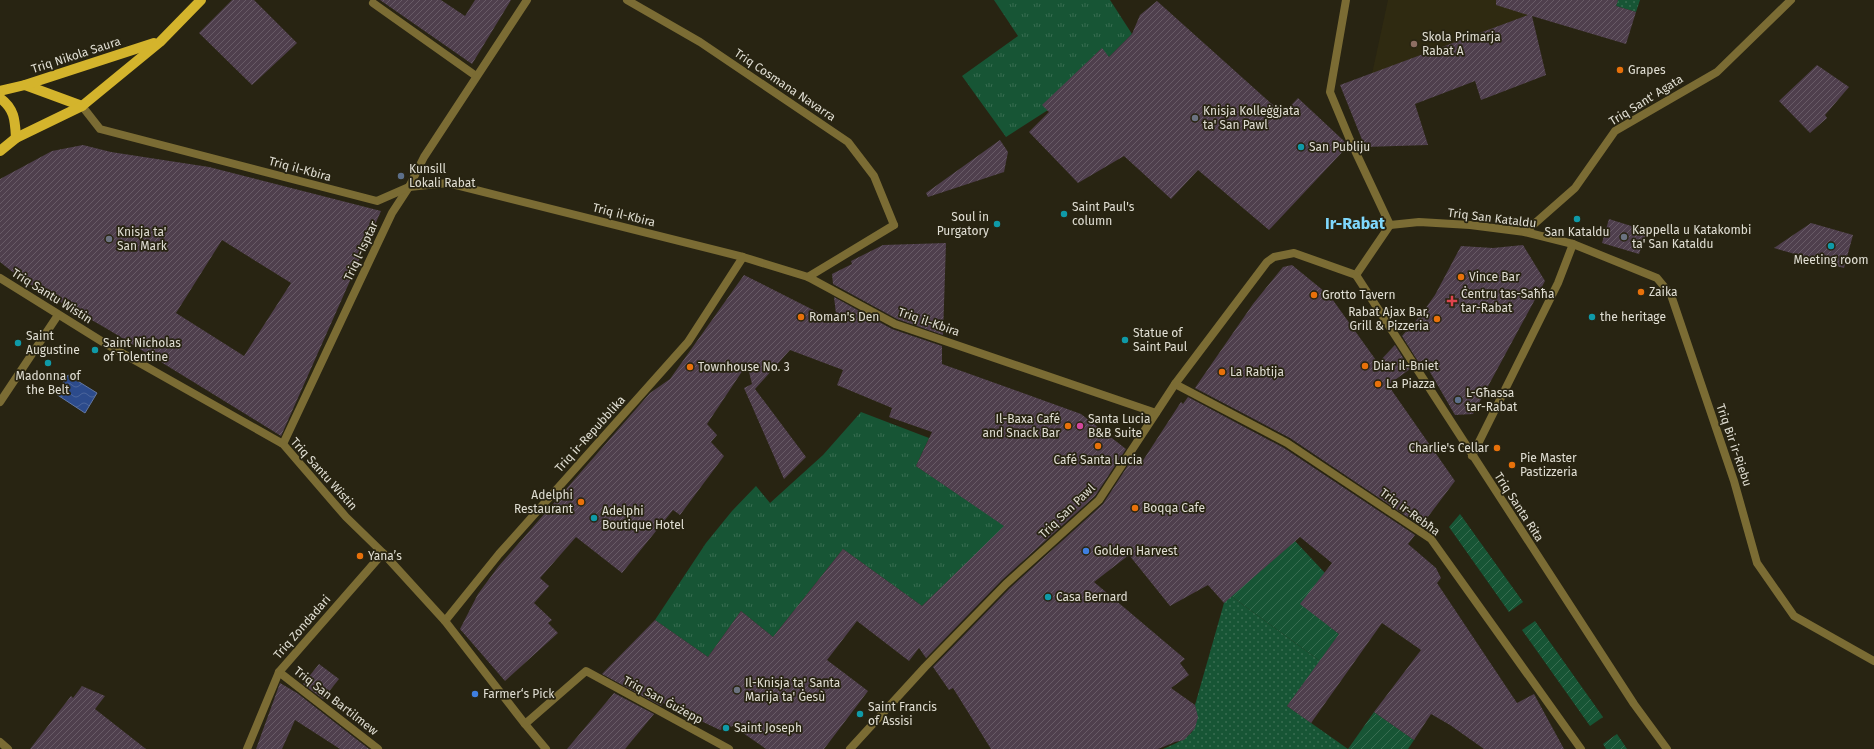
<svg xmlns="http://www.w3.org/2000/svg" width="1874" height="749" font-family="'Fira Sans',sans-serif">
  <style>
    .built { fill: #2f2a11 }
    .grass { fill: url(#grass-dots) }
    .park { fill: url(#park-tufts) }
    .garden { fill: url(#garden-furrows) }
    .water { fill: url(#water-waves); stroke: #6277a1 }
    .building { fill: url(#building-hatch); fill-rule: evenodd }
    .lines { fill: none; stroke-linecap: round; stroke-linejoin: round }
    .pedestrian { stroke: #7b6c34; stroke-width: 8 }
    .minor { stroke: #7b6c34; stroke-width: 8 }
    .tertiary { stroke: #7b6c34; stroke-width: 8 }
    .primary { stroke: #d4b42c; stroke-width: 10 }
    .education-dot { fill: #8d6e63; stroke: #282412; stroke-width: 1.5 }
    .food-dot { fill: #e8710a; stroke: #282412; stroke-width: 1.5 }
    .worship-dot { fill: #6b7280; stroke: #282412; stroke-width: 1.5 }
    .culture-dot { fill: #0f9aa8; stroke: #282412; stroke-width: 1.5 }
    .service-dot { fill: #5c6f8a; stroke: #282412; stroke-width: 1.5 }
    .health-dot { fill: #e0444e; stroke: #282412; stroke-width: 1.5 }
    .hotel-dot { fill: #d1479c; stroke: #282412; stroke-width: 1.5 }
    .shop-dot { fill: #3f7fe0; stroke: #282412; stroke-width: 1.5 }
    .labels { text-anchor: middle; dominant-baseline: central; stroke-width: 3.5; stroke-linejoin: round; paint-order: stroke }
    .poi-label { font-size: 12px; fill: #e0ded3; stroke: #282412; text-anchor: start }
    .street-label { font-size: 12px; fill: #e0ded3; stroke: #282412 }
    .district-label { font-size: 16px; font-weight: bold; fill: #7fd8fd; stroke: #282412 }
  </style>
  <defs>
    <pattern id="grass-dots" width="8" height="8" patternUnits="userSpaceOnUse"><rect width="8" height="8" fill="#175535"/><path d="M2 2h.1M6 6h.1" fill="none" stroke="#386d51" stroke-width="1.8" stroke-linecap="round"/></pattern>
    <pattern id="park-tufts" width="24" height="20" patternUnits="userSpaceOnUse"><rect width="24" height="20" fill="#175535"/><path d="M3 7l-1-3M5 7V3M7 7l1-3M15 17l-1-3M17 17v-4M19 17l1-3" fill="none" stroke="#386d51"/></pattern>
    <pattern id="garden-furrows" width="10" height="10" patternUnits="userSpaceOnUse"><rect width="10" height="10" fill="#175535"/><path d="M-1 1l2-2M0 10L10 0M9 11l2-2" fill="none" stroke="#386d51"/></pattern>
    <pattern id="water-waves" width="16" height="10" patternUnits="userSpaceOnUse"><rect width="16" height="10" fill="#2c4b8c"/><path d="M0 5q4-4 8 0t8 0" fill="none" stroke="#4a649b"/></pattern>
    <pattern id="building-hatch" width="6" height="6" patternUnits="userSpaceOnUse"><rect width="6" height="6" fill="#4f3f4d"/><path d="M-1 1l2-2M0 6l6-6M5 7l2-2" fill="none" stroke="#685a66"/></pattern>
  </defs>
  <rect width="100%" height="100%" fill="#282412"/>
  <polygon class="built" points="1388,0 1532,0 1528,15 1372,74"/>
  <g class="grass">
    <polygon points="1618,0 1640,0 1636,12 1616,6"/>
    <path d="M 1231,596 L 1320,661 L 1287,706 L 1348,749 L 1163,749 C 1186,739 1202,733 1195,705 L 1224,603 Z"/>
  </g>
  <g class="park">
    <polygon points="994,0 1110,0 1132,34 1109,57 1101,49 1043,105 1048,110 1006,137 962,76 1018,36"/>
    <polygon points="861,412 929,438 916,466 1005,526 922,606 843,549 773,637 741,611 708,657 655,620 706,543 732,511 756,486 770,503 823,455"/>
  </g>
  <g class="garden">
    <polygon points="1460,514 1523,602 1509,612 1449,527"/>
    <polygon points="1295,541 1325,573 1301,604 1339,634 1320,661 1231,596"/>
    <polygon points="1535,621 1603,717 1590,726 1522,630"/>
    <polygon points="1374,712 1414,740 1408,749 1348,749"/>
    <polygon points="1617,734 1627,749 1606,749 1603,744"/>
  </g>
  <polygon class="water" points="68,375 97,393 85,413 56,394"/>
  <g class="building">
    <polygon points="232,0 254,0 297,43 252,85 199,33"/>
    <polygon points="380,0 441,0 465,16 475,0 511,0 472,64"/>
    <polygon points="1496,0 1618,0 1616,6 1636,12 1626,44 1532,16 1546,75 1481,100 1475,81 1415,104 1428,145 1365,147 1340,85 1528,15 1496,5"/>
    <polygon points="1157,1 1283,114 1298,98 1344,141 1347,147 1269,230 1198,170 1171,199 1124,156 1078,183 1029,132 1049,112 1042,105 1102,48 1109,57 1132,34 1140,15"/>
    <polygon points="1817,65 1849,87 1825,115 1827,118 1810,133 1779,101"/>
    <polygon points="1000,140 1008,152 1004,172 928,197 926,193"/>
    <path d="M 83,145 L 111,152 L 209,167 L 381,211 L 281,436 L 109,330 L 24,281 L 0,262 L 0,179 L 52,151 ZM 222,240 L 291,283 L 244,356 L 176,313 Z"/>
    <polygon points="1609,219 1647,231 1639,254 1602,243"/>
    <polygon points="1811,223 1853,235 1844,268 1774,248"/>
    <polygon points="946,243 943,335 897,319 833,284 832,274 852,264 851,261 883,245"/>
    <polygon points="1523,245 1545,281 1473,414 1455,415 1423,360 1419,363 1402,336 1420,316 1435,295 1461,246 1493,248"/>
    <polygon points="1292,265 1330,296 1378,363 1395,345 1410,369 1388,385 1455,481 1421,526 1290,438 1195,388 1253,304 1283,267"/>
    <polygon points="744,275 837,322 834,297 892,329 942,346 942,364 1081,414 1126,449 1095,496 1002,580 926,658 919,648 909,661 857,621 827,660 868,691 824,749 766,749 733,726 720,730 663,703 661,706 602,674 655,620 708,657 741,611 773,637 843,549 922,606 1004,526 916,466 932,432 889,417 892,408 837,385 843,370 790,350 755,389 806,457 784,479 744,388 752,384 747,364 707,424 717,435 711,442 724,456 680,515 673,510 622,573 576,537 540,578 549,586 534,603 552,620 548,623 558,633 505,681 460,629 478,594 498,567 650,393 670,379"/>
    <polygon points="1188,397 1284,448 1415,535 1408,544 1436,568 1441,578 1437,583 1517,703 1534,694 1564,749 1484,749 1450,725 1431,714 1414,740 1374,712 1421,650 1382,623 1311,723 1287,706 1339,634 1300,604 1332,563 1300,537 1224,603 1208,585 1170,606 1129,555 1094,582 1185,659 1180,663 1189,675 1171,688 1195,705 1198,717 1195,728 1184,740 1175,742 1158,749 991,749 953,688 949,690 933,667 1010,588 1103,504 1134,456 1142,462 1181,402 1183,404"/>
    <polygon points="319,664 339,679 323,699 303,684"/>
    <polygon points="280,683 297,693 369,749 340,749 295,720 282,749 256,749"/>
    <polygon points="82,686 105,696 95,709 146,749 30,749 71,696 73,698"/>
    <polygon points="614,693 654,714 625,749 567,749"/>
  </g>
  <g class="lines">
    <g class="pedestrian">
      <polyline points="627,0 700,42 848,142 874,176 894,225"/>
      <polyline points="283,444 392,213 409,187"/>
      <polyline points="1472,456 1558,283 1573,244"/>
      <polyline points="445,621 499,554 688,342 743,257"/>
      <polyline points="279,672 378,749"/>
      <polyline points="525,724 546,749"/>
      <polyline points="247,749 279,672 383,553"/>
    </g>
    <g class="minor">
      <polyline points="1346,0 1330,92 1350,140 1390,225"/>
      <polyline points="373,3 476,76"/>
      <polyline points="82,106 100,129 377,201 409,187 448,183 743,257 808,277 895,324 1156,413"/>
      <polyline points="409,187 424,157 527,0"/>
      <polyline points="1390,225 1419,222 1470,225 1525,232 1573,244 1657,278 1671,295 1734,481 1757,563 1794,616 1874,661"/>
      <polyline points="1525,232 1575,188 1615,131 1717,72 1791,0"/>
      <polyline points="808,277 894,225"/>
      <polyline points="0,278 106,344 283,444 346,517 383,553 445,621 525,724 586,671 729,749"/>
      <polyline points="1175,384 1287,443 1431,539 1581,749"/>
      <polyline points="0,402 58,315"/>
      <polyline points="850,749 925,667 1006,584 1099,500 1175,384 1267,262 1274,257 1294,253 1356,275 1390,225"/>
    </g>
    <g class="tertiary">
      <polyline points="1356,275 1634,704 1667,749"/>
      <polyline points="0,742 8,749"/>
    </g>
    <g class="primary">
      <polyline points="25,85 82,106"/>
      <polyline points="0,91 25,85 154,43"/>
      <path d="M 0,98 C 15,109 15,121 16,138"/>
      <polyline points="0,151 16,138 82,106 160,42 201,0"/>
    </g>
  </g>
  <circle class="education-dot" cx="1414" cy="44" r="4"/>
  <g class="food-dot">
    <circle cx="1620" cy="70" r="4"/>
    <circle cx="1461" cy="277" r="4"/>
    <circle cx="1641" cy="292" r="4"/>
    <circle cx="1314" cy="295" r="4"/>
    <circle cx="801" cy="317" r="4"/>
    <circle cx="1437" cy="319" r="4"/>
    <circle cx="1365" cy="366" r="4"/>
    <circle cx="690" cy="367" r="4"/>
    <circle cx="1222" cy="372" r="4"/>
    <circle cx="1378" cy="384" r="4"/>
    <circle cx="1068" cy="426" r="4"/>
    <circle cx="1098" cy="446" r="4"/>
    <circle cx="1497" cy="448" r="4"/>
    <circle cx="1512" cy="465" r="4"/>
    <circle cx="581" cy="502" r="4"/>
    <circle cx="1135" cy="508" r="4"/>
    <circle cx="360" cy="556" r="4"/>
  </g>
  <g class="worship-dot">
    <circle cx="1195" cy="118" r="4"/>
    <circle cx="1624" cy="237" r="4"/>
    <circle cx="109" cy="239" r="4"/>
    <circle cx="737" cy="690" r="4"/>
  </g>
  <g class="culture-dot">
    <circle cx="1301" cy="147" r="4"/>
    <circle cx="1064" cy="214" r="4"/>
    <circle cx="1577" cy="219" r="4"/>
    <circle cx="997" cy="224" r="4"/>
    <circle cx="1831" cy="246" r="4"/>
    <circle cx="1592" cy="317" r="4"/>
    <circle cx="1125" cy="340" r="4"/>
    <circle cx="18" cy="343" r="4"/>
    <circle cx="95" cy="350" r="4"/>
    <circle cx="48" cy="363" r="4"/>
    <circle cx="594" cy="518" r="4"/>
    <circle cx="1048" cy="597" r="4"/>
    <circle cx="860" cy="714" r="4"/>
    <circle cx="726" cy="728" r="4"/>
  </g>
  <g class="service-dot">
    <circle cx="401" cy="176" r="4"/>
    <circle cx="1458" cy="400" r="4"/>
  </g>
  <path class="health-dot" d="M1450 295h4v4h4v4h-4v4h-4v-4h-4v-4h4z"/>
  <circle class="hotel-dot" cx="1080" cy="426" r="4"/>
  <g class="shop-dot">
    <circle cx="1086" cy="551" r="4"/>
    <circle cx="475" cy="694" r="4"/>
  </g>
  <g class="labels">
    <g class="poi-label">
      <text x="1422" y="37">Skola Primarja<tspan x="1422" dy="14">Rabat A</tspan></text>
      <text x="1628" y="70">Grapes</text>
      <text x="1203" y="111">Knisja Kolleġġjata<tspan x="1203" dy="14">ta' San Pawl</tspan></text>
      <text x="1309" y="147">San Publiju</text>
      <text x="409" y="169">Kunsill<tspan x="409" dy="14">Lokali Rabat</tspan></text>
      <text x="1072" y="207">Saint Paul's<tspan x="1072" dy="14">column</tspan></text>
      <text x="989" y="217" text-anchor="end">Soul in<tspan x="989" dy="14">Purgatory</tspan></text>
      <text x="1632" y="230">Kappella u Katakombi<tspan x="1632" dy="14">ta' San Kataldu</tspan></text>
      <text x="117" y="232">Knisja ta'<tspan x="117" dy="14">San Mark</tspan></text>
      <text x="1577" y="232" text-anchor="middle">San Kataldu</text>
      <text x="1831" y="260" text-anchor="middle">Meeting room</text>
      <text x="1469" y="277">Vince Bar</text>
      <text x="1649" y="292">Zaika</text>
      <text x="1461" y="294">Ċentru tas-Saħħa<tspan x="1461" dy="14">tar-Rabat</tspan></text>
      <text x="1322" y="295">Grotto Tavern</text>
      <text x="1429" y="312" text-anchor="end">Rabat Ajax Bar,<tspan x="1429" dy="14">Grill &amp; Pizzeria</tspan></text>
      <text x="809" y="317">Roman's Den</text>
      <text x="1600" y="317">the heritage</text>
      <text x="1133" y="333">Statue of<tspan x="1133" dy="14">Saint Paul</tspan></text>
      <text x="26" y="336">Saint<tspan x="26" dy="14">Augustine</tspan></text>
      <text x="103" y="343">Saint Nicholas<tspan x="103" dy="14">of Tolentine</tspan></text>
      <text x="1373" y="366">Diar il-Bniet</text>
      <text x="698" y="367">Townhouse No. 3</text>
      <text x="1230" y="372">La Rabtija</text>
      <text x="48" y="376" text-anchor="middle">Madonna of<tspan x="48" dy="14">the Belt</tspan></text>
      <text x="1386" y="384">La Piazza</text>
      <text x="1466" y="393">L-Għassa<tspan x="1466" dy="14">tar-Rabat</tspan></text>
      <text x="1060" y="419" text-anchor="end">Il-Baxa Café<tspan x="1060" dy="14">and Snack Bar</tspan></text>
      <text x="1088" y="419">Santa Lucia<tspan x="1088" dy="14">B&amp;B Suite</tspan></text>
      <text x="1489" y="448" text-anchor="end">Charlie's Cellar</text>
      <text x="1520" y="458">Pie Master<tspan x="1520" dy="14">Pastizzeria</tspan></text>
      <text x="1098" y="460" text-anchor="middle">Café Santa Lucia</text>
      <text x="573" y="495" text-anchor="end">Adelphi<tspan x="573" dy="14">Restaurant</tspan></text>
      <text x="1143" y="508">Boqqa Cafe</text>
      <text x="602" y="511">Adelphi<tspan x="602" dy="14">Boutique Hotel</tspan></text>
      <text x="1094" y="551">Golden Harvest</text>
      <text x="368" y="556">Yana’s</text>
      <text x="1056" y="597">Casa Bernard</text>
      <text x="745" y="683">Il-Knisja ta' Santa<tspan x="745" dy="14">Marija ta' Ġesù</tspan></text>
      <text x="483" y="694">Farmer‘s Pick</text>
      <text x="868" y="707">Saint Francis<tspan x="868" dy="14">of Assisi</tspan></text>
      <text x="734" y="728">Saint Joseph</text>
    </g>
    <g class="street-label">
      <text transform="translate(76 55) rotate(-18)">Triq Nikola Saura</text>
      <text transform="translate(785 85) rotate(34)">Triq Cosmana Navarra</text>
      <text transform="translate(1646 100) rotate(-32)">Triq Sant' Agata</text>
      <text transform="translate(300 169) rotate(15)">Triq il-Kbira</text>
      <text transform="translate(624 215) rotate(14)">Triq il-Kbira</text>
      <text transform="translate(1492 218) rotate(7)">Triq San Kataldu</text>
      <text transform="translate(361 251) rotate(-65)">Triq l-Isptar</text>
      <text transform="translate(52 296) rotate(32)">Triq Santu Wistin</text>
      <text transform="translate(929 322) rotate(19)">Triq il-Kbira</text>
      <text transform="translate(590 434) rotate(-48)">Triq ir-Repubblika</text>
      <text transform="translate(1734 445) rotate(71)">Triq Bir ir-Riebu</text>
      <text transform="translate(324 474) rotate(48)">Triq Santu Wistin</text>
      <text transform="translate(1519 507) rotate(57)">Triq Santa Rita</text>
      <text transform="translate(1067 511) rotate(-44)">Triq San Pawl</text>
      <text transform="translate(1410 512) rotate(36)">Triq ir-Rebħa</text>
      <text transform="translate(302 627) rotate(-49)">Triq Zondadari</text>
      <text transform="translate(663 700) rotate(28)">Triq San Ġużepp</text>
      <text transform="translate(336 701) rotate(38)">Triq San Bartilmew</text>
    </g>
    <g class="district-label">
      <text x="1355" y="223">Ir-Rabat</text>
    </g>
  </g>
</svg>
